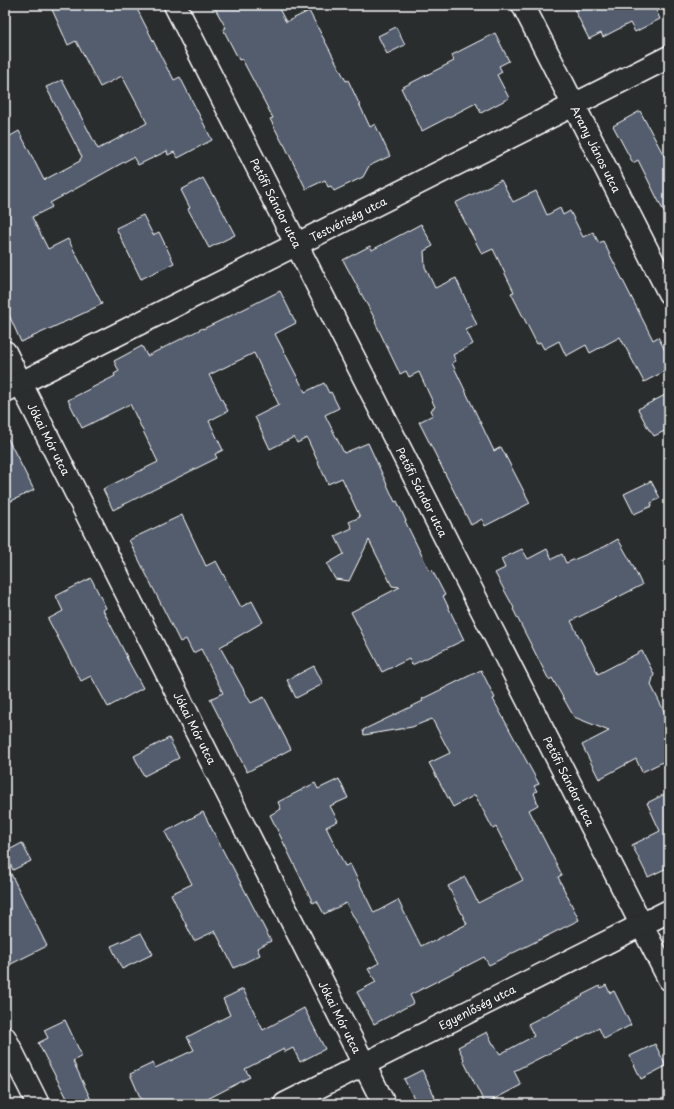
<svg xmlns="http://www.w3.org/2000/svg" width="674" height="1109" font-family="'Playpen Sans',sans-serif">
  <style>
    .building { fill: #535d6e; stroke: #fff }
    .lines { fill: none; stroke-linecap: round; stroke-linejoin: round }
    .minor-casing { stroke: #fff; stroke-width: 25 }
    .minor { stroke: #2a2d2e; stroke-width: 22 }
    .labels { text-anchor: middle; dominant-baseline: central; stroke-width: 3; stroke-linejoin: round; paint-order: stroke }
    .street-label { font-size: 11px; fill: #fff; stroke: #2a2d2e }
  </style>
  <rect width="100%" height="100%" fill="#2a2d2e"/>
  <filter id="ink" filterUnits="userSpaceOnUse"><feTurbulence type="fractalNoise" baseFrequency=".025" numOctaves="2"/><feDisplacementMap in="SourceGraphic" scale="8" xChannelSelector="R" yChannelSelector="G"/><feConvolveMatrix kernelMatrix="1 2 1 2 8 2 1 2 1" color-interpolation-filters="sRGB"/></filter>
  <g filter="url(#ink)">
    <g class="building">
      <polygon points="50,5 135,5 169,72 170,72 174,80 180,77 212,140 178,158 174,152 168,155 167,151 138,165 133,157 50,203 52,207 32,217 48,249 68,239 102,304 84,313 21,342 5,306 5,139 19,131 44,180 80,161 80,159 82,157 46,87 62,80 98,149 147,123 122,76 100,87 76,41 68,45"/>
      <polygon points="213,5 277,5 286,22 309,11 346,81 348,80 370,127 375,124 390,156 369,166 363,177 334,191 331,186 328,187 325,180 306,189 284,144 283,144 270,119 273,118 242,59 239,60 223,29 226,28"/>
      <polygon points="572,5 665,5 656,10 660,19 635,32 630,23 603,37 601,33 589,39"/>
      <polygon points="396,27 405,45 387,54 378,36"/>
      <polygon points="495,33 509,61 499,66 502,72 497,75 509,98 481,113 476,103 422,131 401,88 454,61 452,55"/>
      <polygon points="640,111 669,165 669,222 638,160 633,163 613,126"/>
      <polygon points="203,178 213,196 214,195 235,235 209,248 188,209 190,208 181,190"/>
      <polygon points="501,180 513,202 536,191 547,215 560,208 563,215 570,211 583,237 593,232 599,243 603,241 653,340 658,337 669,358 669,369 644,382 620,337 590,353 586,345 566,356 559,341 544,349 540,342 537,344 511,293 514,292 493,249 482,254 455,203"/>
      <polygon points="143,215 153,235 159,232 174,263 141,279 116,228"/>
      <polygon points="421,224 433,246 424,251 425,267 435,288 456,278 477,325 466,330 473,344 453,355 456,361 452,363 494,451 501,447 530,503 485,526 482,519 471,525 419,422 433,415 431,410 435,407 419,372 409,377 406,371 400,374 375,322 376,321 343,260 370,246 372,250"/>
      <polygon points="280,291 296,323 275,334 305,392 324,383 329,393 331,392 339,408 325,415 344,453 368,443 395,502 397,501 406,521 405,521 430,572 432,570 445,595 443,596 464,640 412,665 409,659 382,672 351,612 400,587 392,586 369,540 349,581 335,579 327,564 344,554 335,536 352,528 349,522 360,517 342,478 328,484 307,438 297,443 294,437 270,449 255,417 279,405 254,353 209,375 228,411 209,421 223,450 215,454 217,458 113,510 103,489 158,462 130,404 82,428 68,400 115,376 114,374 119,371 114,361 142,346 147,356 203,328 203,329 226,318"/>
      <polygon points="669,393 669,429 654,436 650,430 649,430 638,409"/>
      <polygon points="5,433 34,490 5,504"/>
      <polygon points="651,481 660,498 651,503 652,506 634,514 624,494"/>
      <polygon points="182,515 206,566 216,561 241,607 252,601 263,622 220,647 251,703 264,697 291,749 247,772 210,699 223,693 201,649 193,653 186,639 180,642 129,540"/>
      <polygon points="618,539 631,562 642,585 571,621 598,674 642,651 654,674 651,685 669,721 669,759 642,772 636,759 599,779 582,745 609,731 574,717 552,678 549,680 523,629 513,609 514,608 495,573 505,568 501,559 522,549 528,559 547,549 552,559 562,554 566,563 604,547"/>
      <polygon points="91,578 106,608 103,610 127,657 126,657 143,688 108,707 91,676 81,681 48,619 63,611 56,596"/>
      <polygon points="314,666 323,684 296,698 287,680"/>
      <polygon points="481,670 495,698 493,699 539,784 534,786 537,791 534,793 538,805 529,810 562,875 558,877 579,920 489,965 484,957 410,995 414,1003 374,1024 357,992 376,982 368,969 379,963 346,903 324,914 317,901 313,903 270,815 281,809 278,802 315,783 318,789 339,779 348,798 330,806 338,821 326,827 345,866 350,864 374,913 398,900 421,946 429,942 430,943 467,924 448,886 465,877 478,903 523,880 496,827 493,829 475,795 453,807 429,763 450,753 432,719 412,727 364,735 363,730 423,701 422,699"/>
      <polygon points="169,738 179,758 144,776 134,756"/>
      <polygon points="669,792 669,867 648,877 632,845 660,831 647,803"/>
      <polygon points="203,812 230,864 231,864 271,941 257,948 260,955 234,968 215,931 194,941 171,894 192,884 165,832"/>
      <polygon points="22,843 31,861 13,870 5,852"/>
      <polygon points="5,862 47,946 11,964 5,953"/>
      <polygon points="141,933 153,954 122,969 111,946"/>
      <polygon points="606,985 610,993 614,991 631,1025 604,1039 599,1028 514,1071 521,1085 485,1104 463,1060 464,1059 458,1047 487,1032 493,1044 494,1044 500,1054 534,1036 528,1024 583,996 582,995 600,986 601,988"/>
      <polygon points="243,989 263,1030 304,1008 325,1049 300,1062 293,1048 285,1052 284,1049 245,1069 250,1077 198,1104 143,1104 130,1074 153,1063 155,1068 194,1050 187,1037 230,1015 223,999"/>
      <polygon points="65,1020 82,1056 73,1061 93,1104 70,1104 38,1043 48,1038 44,1030"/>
      <polygon points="655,1044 666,1066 641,1079 630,1056"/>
      <polygon points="422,1070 435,1097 421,1104 417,1104 404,1079"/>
    </g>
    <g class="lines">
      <defs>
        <g id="minor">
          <polyline points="175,5 669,979"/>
          <polyline points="523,5 669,293"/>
          <polyline points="5,352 384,1104"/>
          <polyline points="5,391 669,57"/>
          <polyline points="5,1038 38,1104"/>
          <polyline points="285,1104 669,911"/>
        </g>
      </defs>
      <use href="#minor" class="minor-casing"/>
      <use href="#minor" class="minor"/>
    </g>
  </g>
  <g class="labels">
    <g class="street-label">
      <text transform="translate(596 149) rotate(63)">Arany János utca</text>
      <text transform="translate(276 203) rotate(63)">Petőfi Sándor utca</text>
      <text transform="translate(348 219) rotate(-27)">Testvériség utca</text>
      <text transform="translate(49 439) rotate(63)">Jókai Mór utca</text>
      <text transform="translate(422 492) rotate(63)">Petőfi Sándor utca</text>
      <text transform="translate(195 728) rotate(63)">Jókai Mór utca</text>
      <text transform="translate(569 781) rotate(63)">Petőfi Sándor utca</text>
      <text transform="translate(477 1007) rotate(-27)">Egyenlőség utca</text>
      <text transform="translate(340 1017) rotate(63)">Jókai Mór utca</text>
    </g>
  </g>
  <rect width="674" height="1109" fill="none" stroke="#2a2d2e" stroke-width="20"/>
  <rect x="10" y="10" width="654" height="1089" fill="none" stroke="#fff" stroke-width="1.5" filter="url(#ink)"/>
</svg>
